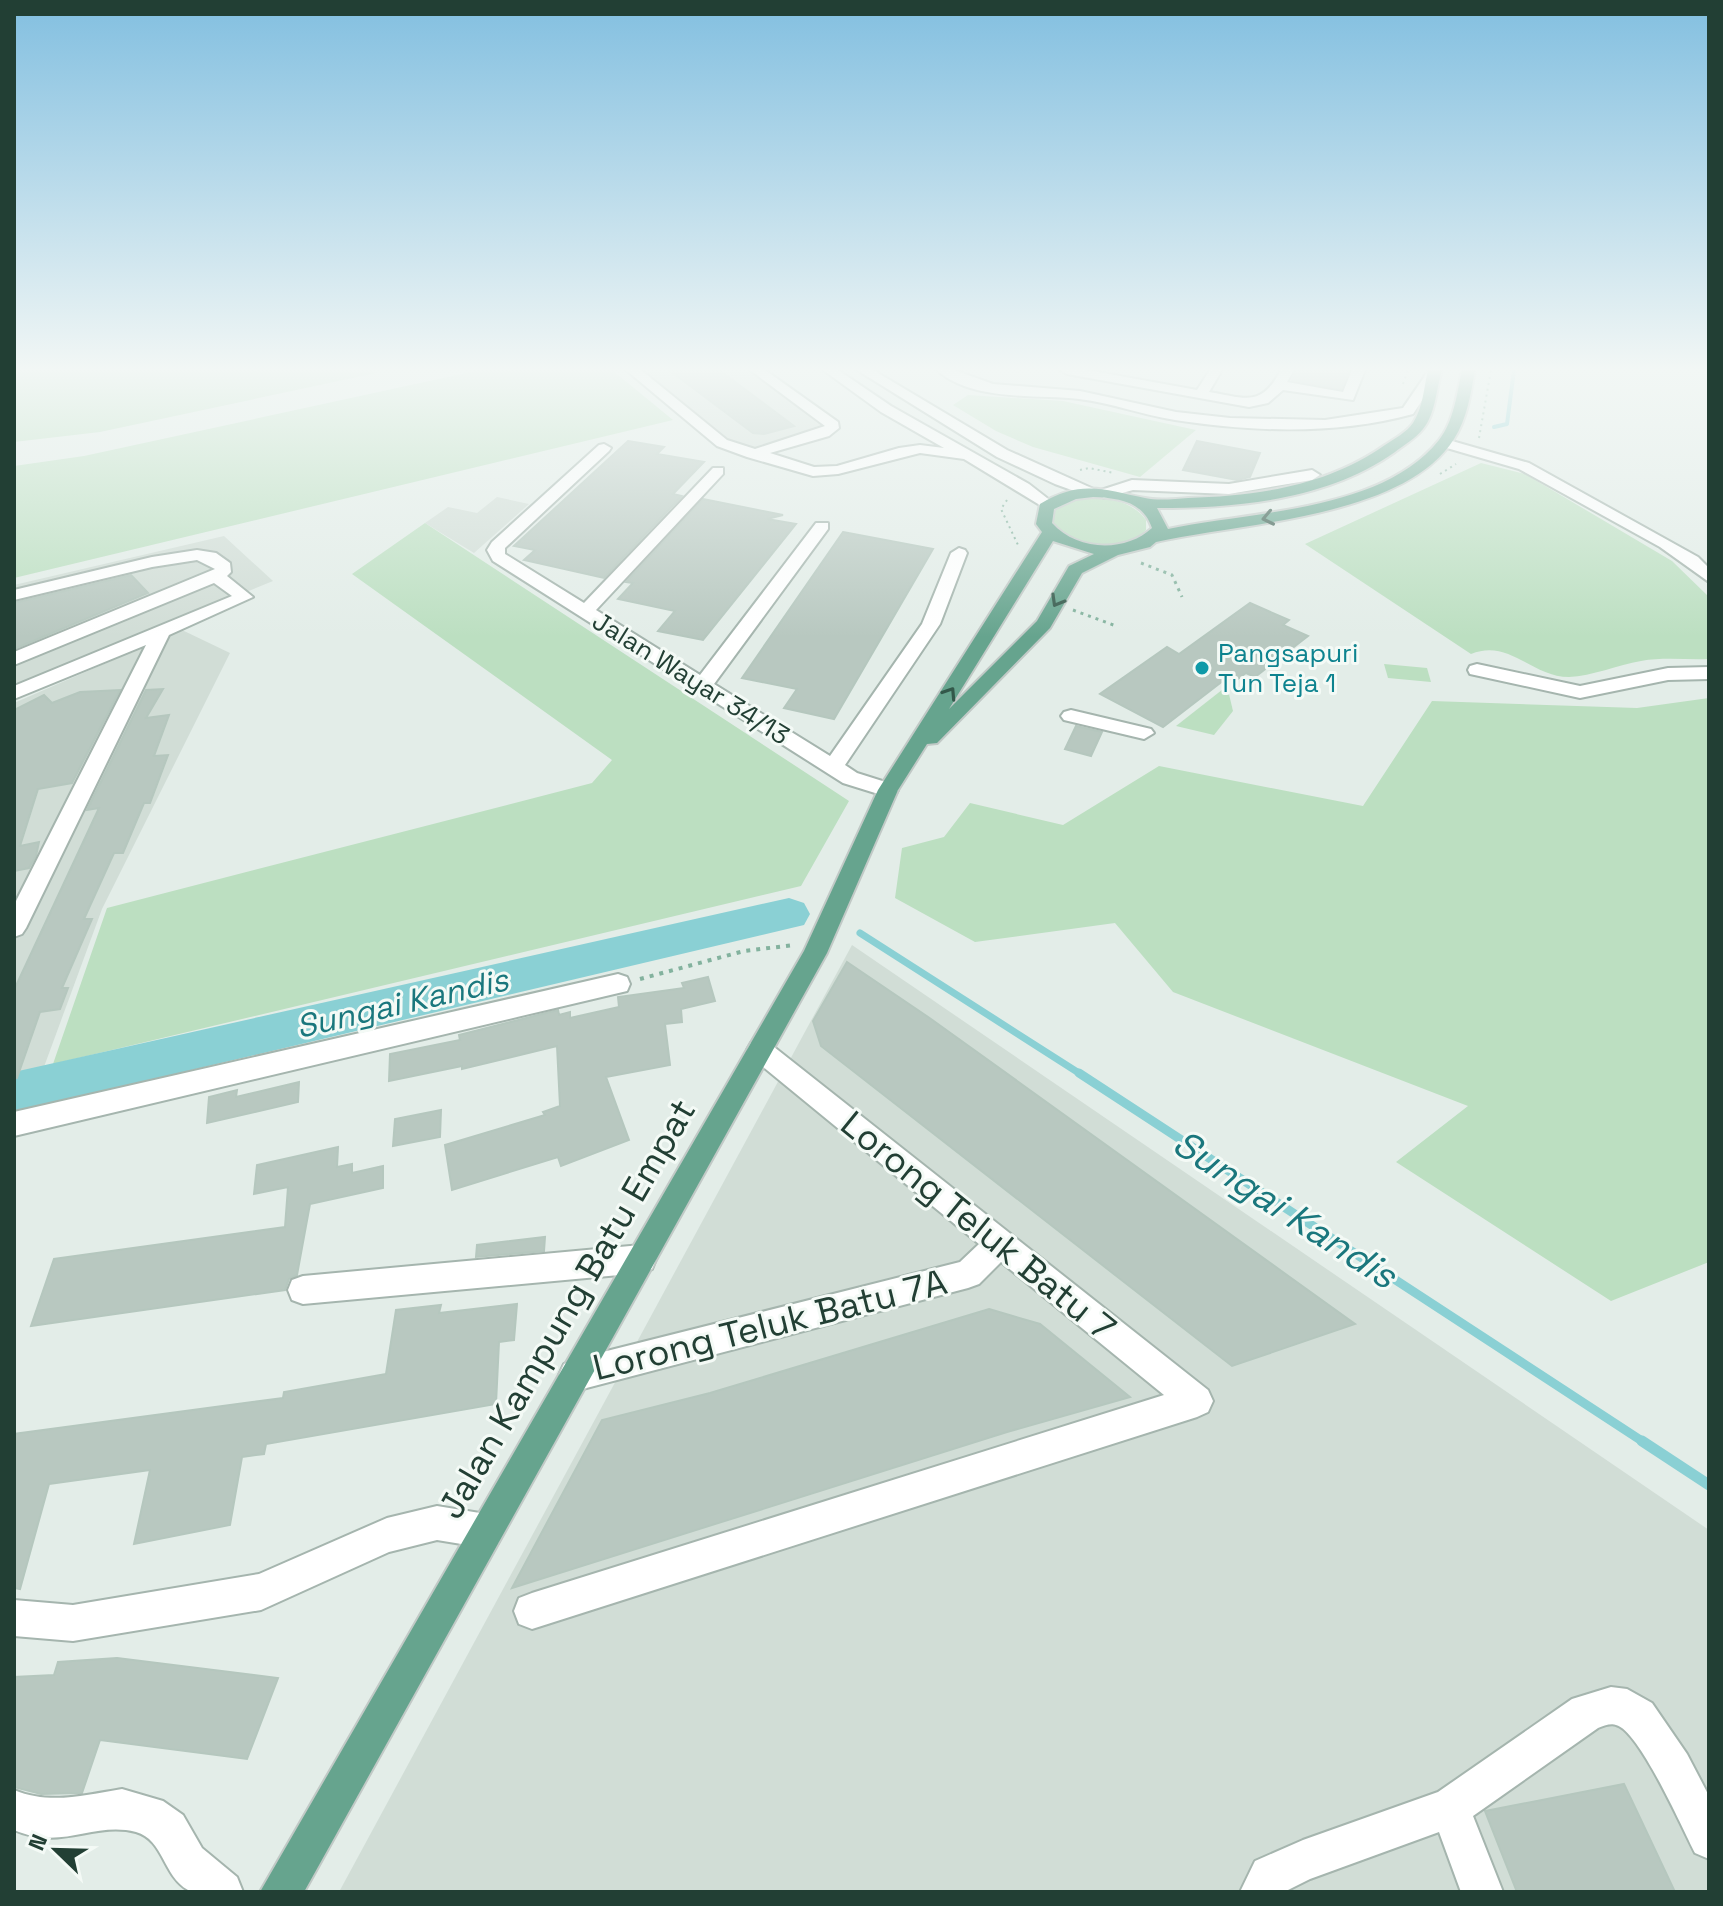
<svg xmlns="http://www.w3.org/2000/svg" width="1723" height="1906" font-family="'Space Grotesk',sans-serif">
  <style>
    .built { fill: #d1ddd6 }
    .green { fill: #bcdfc1 }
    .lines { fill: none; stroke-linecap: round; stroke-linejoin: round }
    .stream-far3 { stroke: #8ad0d4; stroke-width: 4 }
    .stream-far2 { stroke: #8ad0d4; stroke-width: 7 }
    .stream-far1 { stroke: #8ad0d4; stroke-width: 9 }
    .stream { stroke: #8ad0d4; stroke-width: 11 }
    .river { fill: #8ad0d4; fill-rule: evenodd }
    .building { fill: #b8c8c0; stroke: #b5c7be; stroke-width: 2 }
    .minor-casing { stroke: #a5b5ae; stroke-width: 4 }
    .major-casing { stroke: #c1c9c6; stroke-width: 4 }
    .path-far2 { stroke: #83b29e; stroke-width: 2; stroke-dasharray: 2 4; stroke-linecap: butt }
    .path-far1 { stroke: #83b29e; stroke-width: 3; stroke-dasharray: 3 5; stroke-linecap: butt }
    .path { stroke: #83b29e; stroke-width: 4; stroke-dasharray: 4 6; stroke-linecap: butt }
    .minor { fill: #fff; fill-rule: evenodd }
    .major { fill: #66a48e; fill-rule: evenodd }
    .oneway { stroke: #33584a }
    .culture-dot { fill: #0f9aa8; stroke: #f4faf6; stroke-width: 3 }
    .labels { text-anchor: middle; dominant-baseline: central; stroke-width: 6; stroke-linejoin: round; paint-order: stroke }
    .far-culture-label { font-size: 26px; fill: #0d838f; stroke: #f4faf6; text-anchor: start }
    .far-street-label { font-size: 26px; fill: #223f34; stroke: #f4faf6 }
    .water-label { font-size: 32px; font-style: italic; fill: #1a777d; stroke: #f4faf6 }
    .near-street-label { font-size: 36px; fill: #223f34; stroke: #f4faf6 }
    .near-water-label { font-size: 38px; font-style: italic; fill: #1a777d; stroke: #f4faf6 }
  </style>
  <rect width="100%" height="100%" fill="#e3ede8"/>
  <g class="built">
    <polygon points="639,370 752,370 826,423 826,427 751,451 727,441"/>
    <polygon points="497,497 529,504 474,553 425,523 448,507 477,513"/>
    <polygon points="224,536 273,581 14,687 14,585"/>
    <polygon points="182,630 230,653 102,909 41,1075 14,1081 14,703"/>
    <polygon points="852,945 1709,1530 1709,1892 339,1892"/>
  </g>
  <g class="green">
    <polygon points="14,370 374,370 376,373 100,432 14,442"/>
    <polygon points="480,370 612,370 673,420 14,578 14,466 84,456"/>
    <polygon points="968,395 1063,401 1196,430 1140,477 1033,447 996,431 953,405"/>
    <path d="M 1481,463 L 1525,474 L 1672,561 L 1709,597 L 1709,659 C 1687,660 1663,657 1641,661 C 1618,665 1592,676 1569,677 C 1532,677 1509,638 1471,654 L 1305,544 Z"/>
    <path d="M 1090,498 C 1111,498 1133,502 1146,520 L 1146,530 C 1124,558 1073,546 1052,523 L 1053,512 L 1070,501 Z"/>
    <polygon points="425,523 849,801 801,886 53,1064 107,908 592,783 612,760 352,574"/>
    <polygon points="1384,664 1427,668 1431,682 1388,678"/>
    <polygon points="1227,686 1233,711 1214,735 1176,726"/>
    <polygon points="1709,698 1709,1262 1611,1301 1396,1162 1468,1106 1173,992 1115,923 975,942 895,898 902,848 944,837 970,803 1063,825 1159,766 1363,806 1432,701 1637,708"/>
  </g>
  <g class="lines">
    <polyline class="stream-far3" points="1494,427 1507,424 1514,370"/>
    <polyline class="stream-far2" points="860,933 1082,1075"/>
    <polyline class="stream-far1" points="1079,1073 1645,1443"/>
    <polyline class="stream" points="1642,1441 1709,1485"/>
    <polygon class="river" points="789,898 804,903 810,914 804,925 14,1112 14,1072"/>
  </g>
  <g class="building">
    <polygon points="669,370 719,370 794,426 764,434 753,433"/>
    <polygon points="1297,370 1349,370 1341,389 1292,380"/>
    <polygon points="628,441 664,447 657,454 704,462 673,494 682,496 604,578 524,560 535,550 514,546"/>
    <polygon points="1197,441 1260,453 1250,477 1237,480 1183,470"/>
    <polygon points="703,499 783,515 767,519 796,524 703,640 658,631 675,611 618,599 633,583 626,582"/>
    <polygon points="843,532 933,549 834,719 784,708 797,689 742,678"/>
    <polygon points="131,575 148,593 14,649 14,603"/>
    <polygon points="1250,603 1289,620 1283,625 1308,636 1255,677 1246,673 1235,681 1228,677 1163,727 1100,694 1167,647 1179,654"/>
    <polygon points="163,689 146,718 169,715 154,756 168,755 150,803 144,803 123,853 114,853 84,919 92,919 62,988 68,988 60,1009 40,1012 17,1078 14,1078 14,990 99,808 87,810 146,690"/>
    <polygon points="120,690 72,783 38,789 20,846 39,842 36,856 29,868 14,871 14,710 44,695 52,703 80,692"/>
    <polygon points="1076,726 1102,732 1091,756 1065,749"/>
    <polygon points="847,962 931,1019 1355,1324 1232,1366 821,1046 813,1021"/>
    <polygon points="708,977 715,1001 681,1009 682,1022 665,1024 670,1065 606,1077 629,1140 561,1166 558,1157 452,1190 445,1145 545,1115 543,1112 560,1106 557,1046 462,1069 462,1066 389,1081 390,1054 460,1040 459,1035 558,1010 559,1015 570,1012 570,1018 619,1007 618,997 684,988 682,983"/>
    <polygon points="299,1082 298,1102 207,1123 209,1097 237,1090 236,1097"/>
    <polygon points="441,1110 440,1137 393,1146 395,1119"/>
    <polygon points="338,1147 337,1167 352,1164 352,1173 383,1166 383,1188 310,1204 297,1275 289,1279 285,1290 31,1326 54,1259 285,1227 288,1187 254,1194 257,1165"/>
    <polygon points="545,1237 544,1251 476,1257 477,1245"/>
    <polygon points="517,1304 514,1340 499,1342 496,1404 266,1444 264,1454 242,1457 230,1525 134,1544 150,1470 49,1484 20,1589 14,1588 14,1434 283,1398 284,1392 386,1374 396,1310 441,1305 439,1313"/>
    <polygon points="989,1309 1040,1324 1130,1397 1007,1432 512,1588 602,1420 710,1393"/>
    <polygon points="117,1658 278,1678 247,1759 100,1740 82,1793 41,1794 14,1787 14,1677 54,1675 58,1662"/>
    <polygon points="1624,1784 1675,1892 1517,1892 1485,1811"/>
  </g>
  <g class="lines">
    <defs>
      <g id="minor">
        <polygon points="626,370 641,370 727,440 755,449 825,426 750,370 765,370 838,422 839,428 829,436 770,453 814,467 837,466 899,448 920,445 944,448 881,412 823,370 838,370 891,406 1029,484 1056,505 1048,510 964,459 920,453 838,474 813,476 747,457 717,446"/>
        <polygon points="857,370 873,370 1007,450 1098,491 1132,480 1229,484 1312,470 1320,475 1312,480 1229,494 1133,490 1104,498 1097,494 1091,497 1055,484 997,457"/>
        <path d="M 937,370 L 954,370 L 993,384 L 1080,391 L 1176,412 L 1230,418 L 1325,420 L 1403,408 L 1429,370 L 1441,372 L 1413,414 C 1337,435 1253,432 1175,420 C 1143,415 1112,403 1079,399 C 1036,394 972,402 937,370 Z"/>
        <path d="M 1060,370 L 1087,370 L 1197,390 L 1210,370 L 1222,370 L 1209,392 C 1246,398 1261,408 1281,370 L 1294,370 L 1287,382 L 1343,392 L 1352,370 L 1365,370 L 1353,400 L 1283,390 L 1268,403 L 1249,407 L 1067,374 Z"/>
        <polygon points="1445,439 1529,463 1698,557 1709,568 1709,582 1660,547 1519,469 1440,446 1440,440"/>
        <polygon points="604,444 611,448 609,451 505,548 505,554 584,603 713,468 723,468 723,474 596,610 700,675 816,523 828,523 828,529 714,684 830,756 922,624 951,553 959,548 965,550 967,553 940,624 845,765 857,773 895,785 898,790 895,795 888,797 843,783 493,561 487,550 492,542 599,445"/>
        <polygon points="197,550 216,553 230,563 231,572 227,576 253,597 169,635 26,928 22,934 14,937 14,905 146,645 14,699 14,686 232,596 214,583 14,665 14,652 215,569 197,560 152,567 14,600 14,590 152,557"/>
        <polygon points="1477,664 1580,686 1668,668 1709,667 1709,679 1668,680 1580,698 1470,674 1468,670 1470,666"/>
        <polygon points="1071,710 1151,729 1154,733 1144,739 1064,720 1061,716 1064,712"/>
        <polygon points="618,974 627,977 630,984 627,991 14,1136 14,1112"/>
        <polygon points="760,1040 769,1043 1208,1390 1213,1401 1208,1412 1197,1417 532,1629 519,1624 514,1611 519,1598 532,1593 1164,1395 1001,1262 979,1284 968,1288 575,1391 564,1386 559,1375 564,1364 575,1359 960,1262 979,1244 751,1057 747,1050 751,1043"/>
        <polygon points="641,1245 652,1249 656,1259 652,1269 641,1273 303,1304 292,1300 288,1290 292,1280 303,1276"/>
        <polygon points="437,1506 486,1514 498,1519 503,1531 498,1543 486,1548 437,1540 389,1552 261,1610 73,1641 14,1636 14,1600 73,1605 259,1574 387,1518"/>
        <path d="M 1611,1687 L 1627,1689 L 1652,1703 L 1687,1754 L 1709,1796 L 1709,1859 L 1695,1853 C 1683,1830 1639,1730 1616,1725 C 1611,1723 1603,1726 1598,1728 L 1473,1816 L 1503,1892 L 1461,1892 L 1439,1832 L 1310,1879 L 1284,1892 L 1240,1892 L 1255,1861 L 1303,1840 L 1438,1792 L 1572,1699 Z"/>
        <path d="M 122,1789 L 163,1801 L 183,1815 L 202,1848 L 237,1877 L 243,1892 C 228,1892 200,1897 188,1890 C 163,1876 164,1840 136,1832 C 94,1821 62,1851 14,1830 L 14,1790 C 50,1805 85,1795 122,1789 Z"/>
      </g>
      <path id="major" d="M 1428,370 L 1442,370 C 1436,389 1436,413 1423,429 C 1416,438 1404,445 1395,452 C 1327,500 1238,508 1157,508 L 1168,529 C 1251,511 1382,512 1439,440 C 1454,421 1457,393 1462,370 L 1475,370 C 1471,393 1467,419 1454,439 C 1404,518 1240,523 1156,542 L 1150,547 L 1118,555 L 1082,573 L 1050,628 L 937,743 L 927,744 L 898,790 L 827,953 L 304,1892 L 260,1892 L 804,951 L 878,790 L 1042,532 L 1036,524 L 1040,504 C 1081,479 1104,490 1145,498 C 1158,501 1175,499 1188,498 C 1257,496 1327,486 1385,445 C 1394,439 1407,432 1413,423 C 1423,408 1424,387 1428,370 ZM 1093,497 C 1118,498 1143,501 1152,528 C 1125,553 1077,551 1052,523 L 1054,509 L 1076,499 ZM 1053,541 L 1094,554 L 1069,566 L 1037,621 L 949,709 Z"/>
    </defs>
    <use href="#minor" class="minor-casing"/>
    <use href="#major" class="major-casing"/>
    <g class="path-far2">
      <polyline points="1403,384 1408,370"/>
      <polyline points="1479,438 1491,370"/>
      <polyline points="1080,470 1089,468 1114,473"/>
      <polyline points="1440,474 1456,464"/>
      <polyline points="1007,500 1001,509 1018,545"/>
    </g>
    <g class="path-far1">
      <polyline points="1141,563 1172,575 1182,597"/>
      <polyline points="1073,610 1116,626"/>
    </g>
    <polyline class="path" points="640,979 744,951 794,945"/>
    <use href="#minor" class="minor"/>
    <use href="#major" class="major"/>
  </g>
  <defs><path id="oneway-chevron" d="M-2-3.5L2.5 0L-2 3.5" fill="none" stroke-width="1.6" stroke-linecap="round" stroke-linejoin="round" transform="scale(2)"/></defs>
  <g class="oneway">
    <use href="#oneway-chevron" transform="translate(1268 518) rotate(168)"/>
    <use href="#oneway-chevron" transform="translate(1057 601) rotate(120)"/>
    <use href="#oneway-chevron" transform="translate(950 693) rotate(-57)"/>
  </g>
  <linearGradient id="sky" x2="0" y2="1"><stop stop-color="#82bfe0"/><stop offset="0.58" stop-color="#f2f7f5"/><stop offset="1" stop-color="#f2f7f5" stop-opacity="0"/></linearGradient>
  <rect width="1723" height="637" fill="url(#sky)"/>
  <circle class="culture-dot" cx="1202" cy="668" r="8"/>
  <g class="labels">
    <g class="far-culture-label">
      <text x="1218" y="653">Pangsapuri<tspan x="1218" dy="30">Tun Teja 1</tspan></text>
    </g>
    <g class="far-street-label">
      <text transform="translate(691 678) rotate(32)">Jalan Wayar 34/13</text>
    </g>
    <g class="water-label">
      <text transform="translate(402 1003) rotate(-13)">Sungai Kandis</text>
    </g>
    <g class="near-street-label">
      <text transform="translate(978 1226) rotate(39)">Lorong Teluk Batu 7</text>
      <text transform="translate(567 1309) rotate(-60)">Jalan Kampung Batu Empat</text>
      <text transform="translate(770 1325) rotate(-14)">Lorong Teluk Batu 7A</text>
    </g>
    <g class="near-water-label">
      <text transform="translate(1285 1209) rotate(33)">Sungai Kandis</text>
    </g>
  </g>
  <rect width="1723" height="1906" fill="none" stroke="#223f34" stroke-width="32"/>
  <g transform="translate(56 1850) rotate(293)" stroke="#f4faf6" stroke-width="6" paint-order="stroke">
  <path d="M0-6L14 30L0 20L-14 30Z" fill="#223f34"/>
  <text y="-12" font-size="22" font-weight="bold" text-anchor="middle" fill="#223f34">N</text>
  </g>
</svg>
